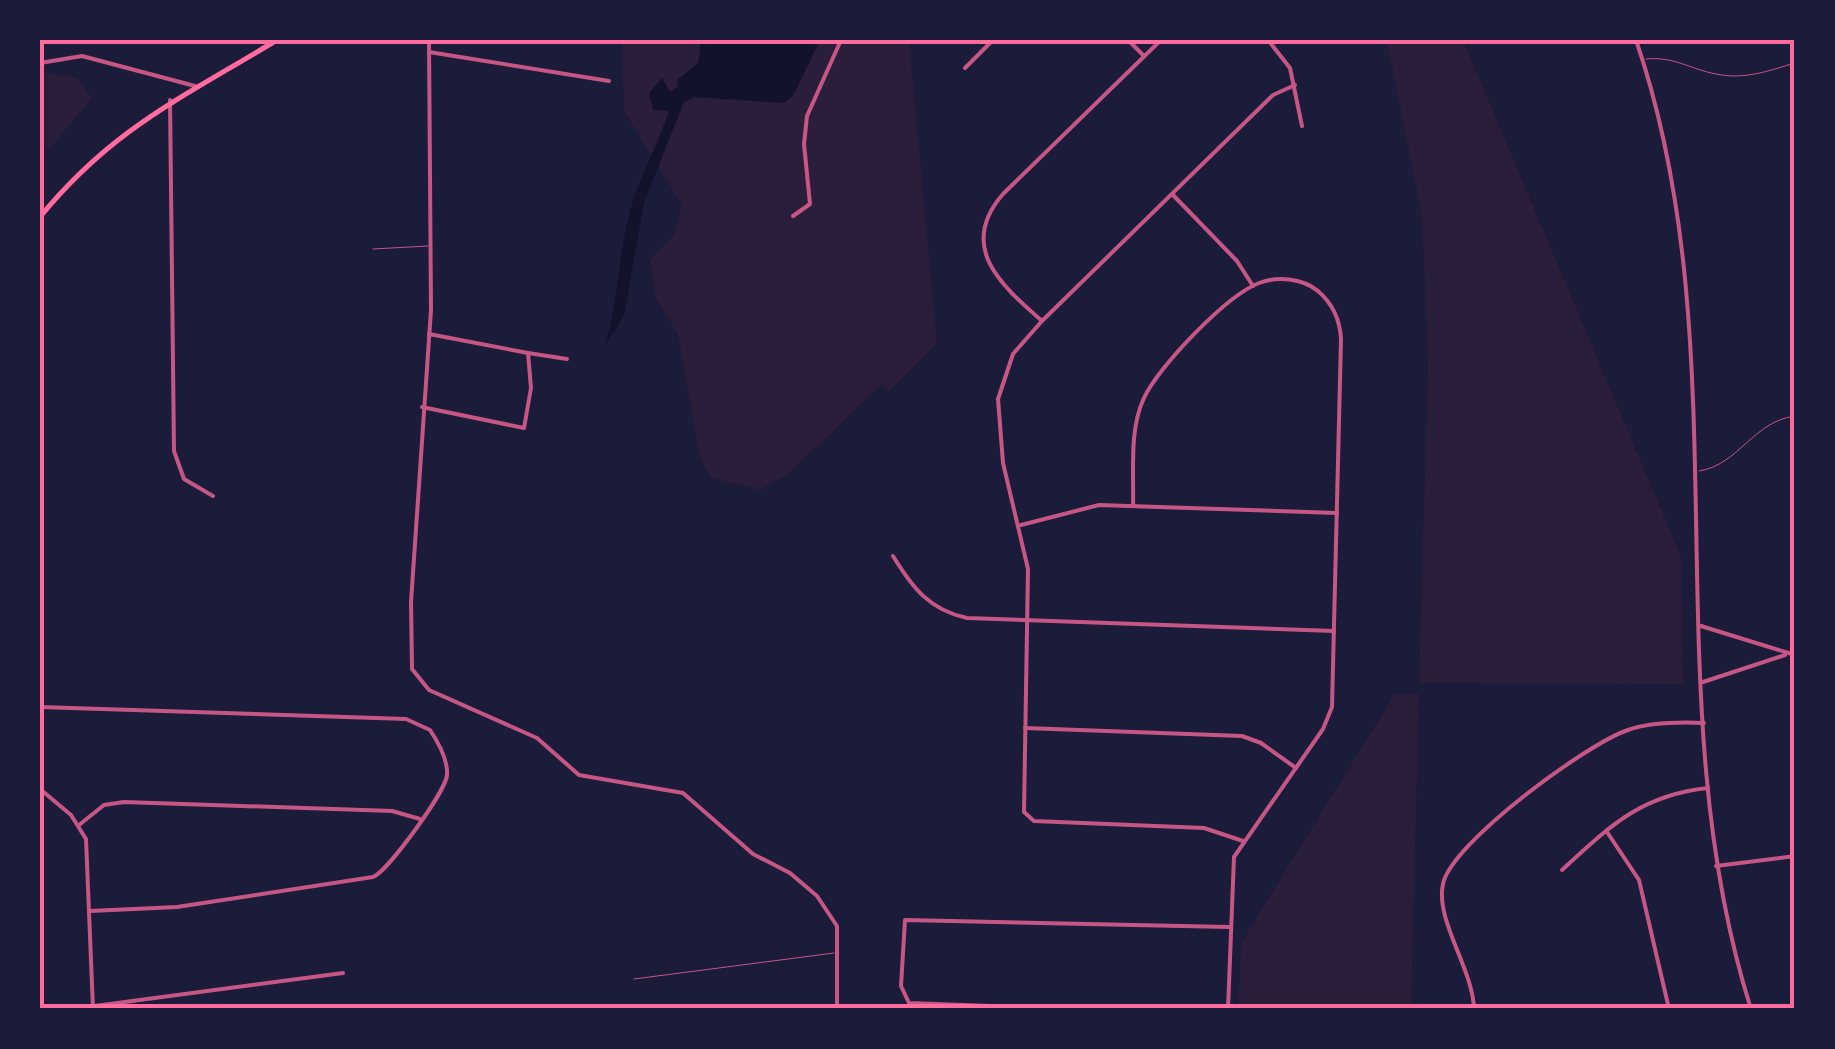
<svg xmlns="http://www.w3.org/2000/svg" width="1835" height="1049" font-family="'Asap Condensed',sans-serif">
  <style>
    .green { fill: #2a1e3b }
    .water { fill: #12122b }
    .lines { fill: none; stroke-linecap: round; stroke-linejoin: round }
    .service { stroke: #c65784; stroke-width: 1 }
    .minor { stroke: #c65784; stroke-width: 4 }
    .tertiary { stroke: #c65784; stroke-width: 4 }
    .secondary { stroke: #ff6b9d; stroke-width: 5 }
    .neatline { fill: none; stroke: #ff6b9d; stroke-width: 4 }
  </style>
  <rect width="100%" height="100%" fill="#1b1b3a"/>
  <g class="green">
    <polygon points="622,40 909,40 937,343 888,392 877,377 881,385 788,474 760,490 712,478 700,458 678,334 656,299 650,260 674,235 682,205 624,111"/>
    <polygon points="1387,40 1463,40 1681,557 1683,684 1419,683 1428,364 1422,215"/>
    <polygon points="40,72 77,78 92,98 49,149 40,139"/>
    <polygon points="1395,694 1419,694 1411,1009 1238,1009 1241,943"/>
  </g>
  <path class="water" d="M 701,40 L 820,40 L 793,96 L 784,103 L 694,97 L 684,102 L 644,202 L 624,316 L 605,345 C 620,298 618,246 634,198 C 644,169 659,141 669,111 L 653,110 L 649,93 L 662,78 L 670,92 L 678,87 L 677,80 L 698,63 Z"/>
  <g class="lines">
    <g class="service">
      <path d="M 1646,59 C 1673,56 1690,69 1716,74 C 1744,80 1768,71 1795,63"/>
      <polyline points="373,249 428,246"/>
      <path d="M 1699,471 C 1739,465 1753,421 1795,416"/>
      <polyline points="634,979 834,953"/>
    </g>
    <g class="minor">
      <polyline points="1128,40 1144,56"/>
      <polyline points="1268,40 1290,68 1302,126"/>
      <polyline points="429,52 609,81"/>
      <polyline points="40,63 82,56 195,86"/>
      <polyline points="965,68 993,40"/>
      <polyline points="170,100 174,451 184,479 213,496"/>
      <polyline points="1172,194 1237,261 1253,286"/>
      <polyline points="793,216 810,204 804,144 807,116 841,40"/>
      <path d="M 1042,321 C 1001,285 957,247 1003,194 L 1161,40"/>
      <polyline points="528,353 567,359"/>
      <polyline points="422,407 524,428 531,388 528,353 429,334"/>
      <path d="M 1133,506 C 1134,472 1129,429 1144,398 C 1159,366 1226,296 1259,283 C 1277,276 1302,278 1318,291 C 1333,304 1340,320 1341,339 L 1332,707 L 1323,729 L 1234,857 L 1228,1009"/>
      <polyline points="1021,525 1099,505 1337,513"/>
      <path d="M 893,556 C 912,587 929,610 967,618 L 1334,631"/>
      <polyline points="1701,626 1795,655"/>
      <polyline points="1703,682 1785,655"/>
      <path d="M 40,707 L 406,719 L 430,730 C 438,742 448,760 447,775 C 446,791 388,871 373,877 L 177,907 L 90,911"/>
      <polyline points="1025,728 1242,736 1261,743 1296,768"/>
      <polyline points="40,789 71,815 86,839 93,1009"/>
      <polyline points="79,825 104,805 124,802 392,811 420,819"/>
      <polyline points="1607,832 1639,880 1669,1009"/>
      <polyline points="1243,841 1204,828 1034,821 1024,812 1028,569 1003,463 998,399 1013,354 1042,321 1273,95 1295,85"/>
      <polyline points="1716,866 1795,856"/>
      <path d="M 1562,870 C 1610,826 1641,795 1708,788"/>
      <polyline points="72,1009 343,973"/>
      <polyline points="1073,1009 909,1003 901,986 905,920 1229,927"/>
      <path d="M 1474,1009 C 1473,969 1435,920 1443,884 C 1451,843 1588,743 1628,730 C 1651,722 1680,722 1704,723"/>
    </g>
    <g class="tertiary">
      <polyline points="429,40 431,310 411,602 412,669 429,690 537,738 579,775 683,793 753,854 790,873 817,896 837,926 837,1009"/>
      <path d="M 1636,40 C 1743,353 1651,695 1751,1009"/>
    </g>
    <path class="secondary" d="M 40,217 C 113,128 182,98 277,40"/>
  </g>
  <rect width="1835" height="1049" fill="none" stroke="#1b1b3a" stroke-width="85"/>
  <rect x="42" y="42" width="1750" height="964" class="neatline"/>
</svg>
